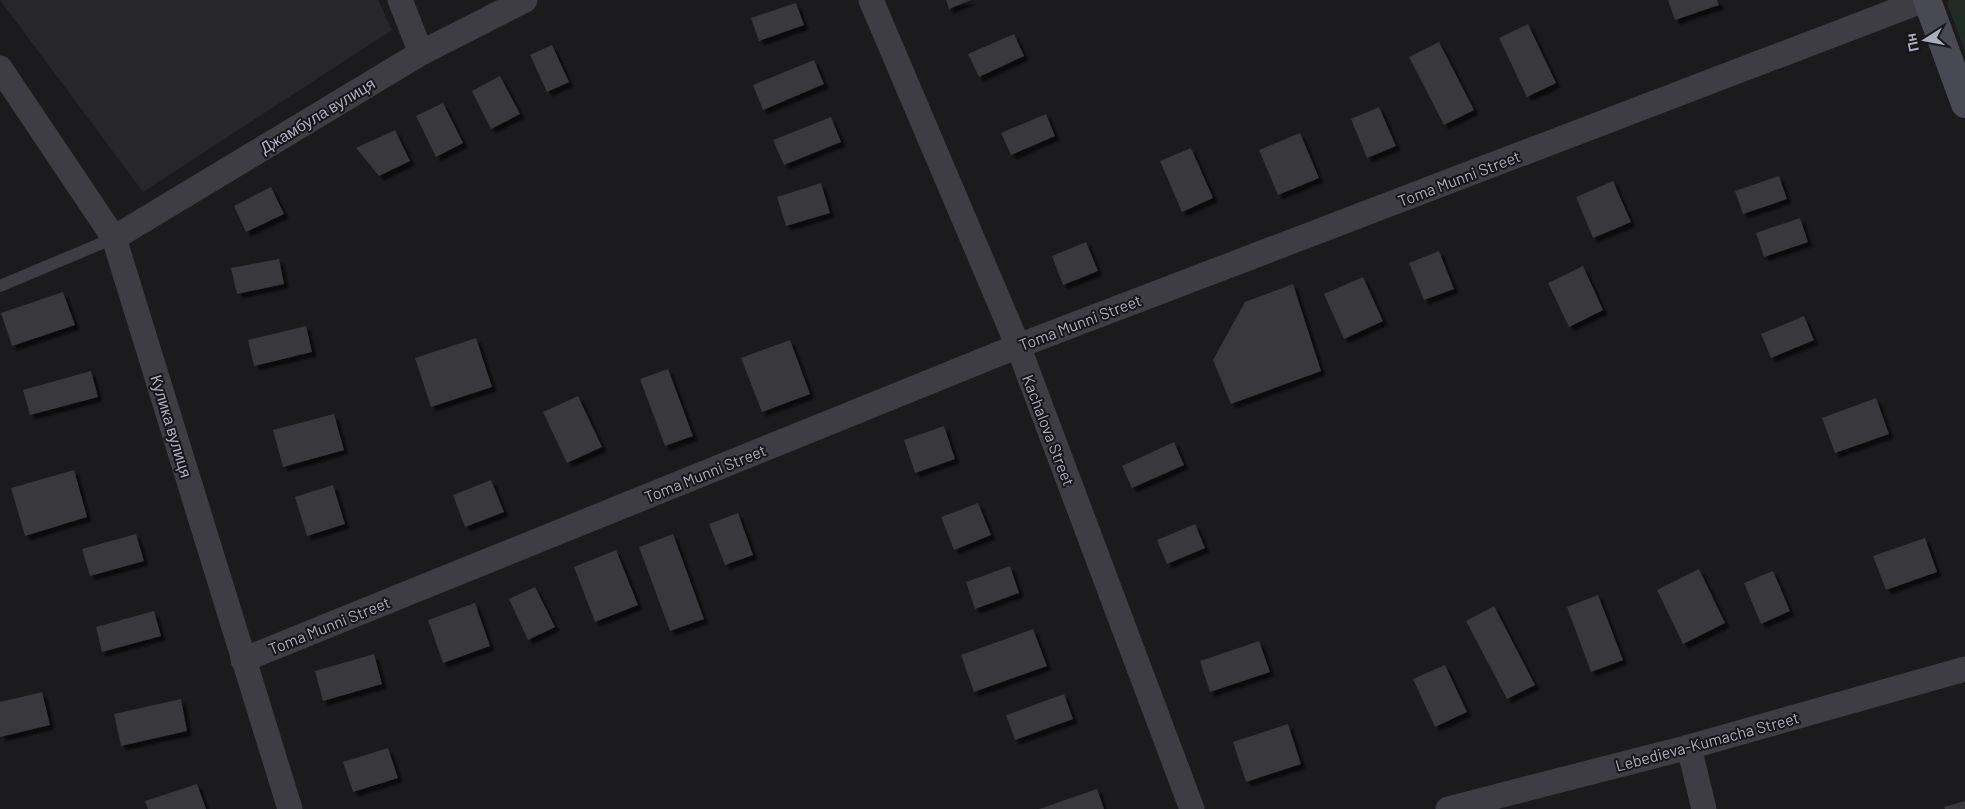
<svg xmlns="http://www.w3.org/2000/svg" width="1965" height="809" font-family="Barlow,sans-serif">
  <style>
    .built { fill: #27262a }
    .green { fill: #222c26 }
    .building { fill: #38373c; filter: url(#shadow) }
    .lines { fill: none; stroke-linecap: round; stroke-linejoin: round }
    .lane { stroke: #3e3d44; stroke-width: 12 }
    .street { stroke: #3e3d44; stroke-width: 25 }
    .secondary { stroke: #494953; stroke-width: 28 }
    .labels { text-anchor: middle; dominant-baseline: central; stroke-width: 4; stroke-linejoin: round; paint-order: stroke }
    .street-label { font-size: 16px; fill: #acadbd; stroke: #161518 }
  </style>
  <defs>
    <filter id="shadow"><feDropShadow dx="4.5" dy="4.5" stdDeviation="1" flood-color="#0009"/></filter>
  </defs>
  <rect width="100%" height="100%" fill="#1b1a1d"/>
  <polygon class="built" points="0,0 378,0 392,30 143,192"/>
  <polygon class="green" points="1949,0 1965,0 1965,51 1947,3"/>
  <g class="building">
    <polygon points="946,0 971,0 949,9"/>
    <polygon points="1668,0 1717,0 1719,5 1675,20"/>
    <polygon points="796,3 804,25 759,41 751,18"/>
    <polygon points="1528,24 1556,83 1527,97 1499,38"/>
    <polygon points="1014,34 1024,56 979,77 968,54"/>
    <polygon points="1439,42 1474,110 1444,125 1409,57"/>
    <polygon points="552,45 569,82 547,92 530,55"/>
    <polygon points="814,60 824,84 763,110 753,85"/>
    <polygon points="500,76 520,114 491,129 472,91"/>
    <polygon points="443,103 463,143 436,157 416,116"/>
    <polygon points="1379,107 1396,146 1367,158 1351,119"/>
    <polygon points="1046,114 1055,136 1011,155 1001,133"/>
    <polygon points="831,117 841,142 784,165 773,140"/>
    <polygon points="395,130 410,161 379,176 356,148"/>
    <polygon points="1300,133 1319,178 1278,195 1259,150"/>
    <polygon points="1191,148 1213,198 1182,212 1160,161"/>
    <polygon points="1779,176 1787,199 1743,214 1735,191"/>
    <polygon points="1613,181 1631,222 1593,238 1576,197"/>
    <polygon points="821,183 830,213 786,226 777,197"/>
    <polygon points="271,187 284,214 246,232 234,206"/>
    <polygon points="1800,218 1808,242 1764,257 1756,233"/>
    <polygon points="1086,242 1098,271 1063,285 1052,256"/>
    <polygon points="1439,251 1454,289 1424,300 1409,263"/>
    <polygon points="279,259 284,284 237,294 231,268"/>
    <polygon points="1583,266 1603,310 1569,327 1548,283"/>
    <polygon points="1363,277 1383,321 1344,339 1324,294"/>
    <polygon points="1293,284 1321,371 1231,404 1213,360 1245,302"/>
    <polygon points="63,292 75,325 12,346 1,313"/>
    <polygon points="1804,316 1814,340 1771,358 1761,334"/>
    <polygon points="306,326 312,352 254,366 248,340"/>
    <polygon points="476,338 492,387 431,407 415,358"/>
    <polygon points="790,340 810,394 762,412 741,358"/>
    <polygon points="668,369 693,436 665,446 640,379"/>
    <polygon points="91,371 98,397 30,415 23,390"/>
    <polygon points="578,396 602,447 567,463 543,412"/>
    <polygon points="1876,398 1889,434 1835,453 1822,418"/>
    <polygon points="334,414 344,450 283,467 273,430"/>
    <polygon points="944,426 955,459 915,473 904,440"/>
    <polygon points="1174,442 1184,465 1132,488 1122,466"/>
    <polygon points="74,470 87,517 25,536 11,488"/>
    <polygon points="491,480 504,512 465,527 453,495"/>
    <polygon points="333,485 345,524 307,536 295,497"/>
    <polygon points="978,503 991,535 954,550 941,517"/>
    <polygon points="738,513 753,555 725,565 709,524"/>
    <polygon points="1195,524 1205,548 1167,564 1157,540"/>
    <polygon points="136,534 144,561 90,576 82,549"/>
    <polygon points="673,534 704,619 670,631 639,547"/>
    <polygon points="1925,538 1937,572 1886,590 1873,556"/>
    <polygon points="616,550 638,605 595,622 574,567"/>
    <polygon points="1010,566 1019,593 975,609 966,582"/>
    <polygon points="1699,569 1725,623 1683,644 1657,590"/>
    <polygon points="1773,571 1790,611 1761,624 1744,583"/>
    <polygon points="535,587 555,627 528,640 509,599"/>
    <polygon points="1598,595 1623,660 1591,672 1567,607"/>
    <polygon points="475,603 490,646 443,663 428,620"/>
    <polygon points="1494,606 1535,685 1507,699 1466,621"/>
    <polygon points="154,611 161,636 102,652 96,627"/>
    <polygon points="1033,629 1047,666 974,692 961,655"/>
    <polygon points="1259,641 1270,672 1210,692 1200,661"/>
    <polygon points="374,654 382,684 323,701 315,671"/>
    <polygon points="1445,665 1467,712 1435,727 1413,679"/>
    <polygon points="42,692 50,725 0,737 0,702"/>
    <polygon points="1064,694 1073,719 1015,740 1006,715"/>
    <polygon points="181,699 187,731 121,746 114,714"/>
    <polygon points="1288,724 1301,764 1246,782 1233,742"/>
    <polygon points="388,748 398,778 353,792 343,762"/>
    <polygon points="197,784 206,809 148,809 145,801"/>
    <polygon points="1097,789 1104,809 1039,809"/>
    <polygon points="1965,801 1965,809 1945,809 1944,807"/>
  </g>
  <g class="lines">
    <polyline class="lane" points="0,286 114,238"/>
    <g class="street">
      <polyline points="400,0 421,53"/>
      <polyline points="871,0 1018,346 1192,809"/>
      <polyline points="0,68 114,238 290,809"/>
      <polyline points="114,238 421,53 525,0"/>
      <polyline points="243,660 1018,346 1924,0"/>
      <polyline points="1689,747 1704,809"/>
      <polyline points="1448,809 1689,747 1965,669"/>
    </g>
    <polyline class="secondary" points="1927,0 1965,104"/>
  </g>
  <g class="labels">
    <g class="street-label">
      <text transform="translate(317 115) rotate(-31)">Джамбула вулиця</text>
      <text transform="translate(1459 178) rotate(-21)">Toma Munni Street</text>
      <text transform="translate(1080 322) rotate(-21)">Toma Munni Street</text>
      <text transform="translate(172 426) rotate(73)">Кулика вулиця</text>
      <text transform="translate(1049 430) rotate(69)">Kachalova Street</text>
      <text transform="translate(705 473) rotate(-22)">Toma Munni Street</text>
      <text transform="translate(329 625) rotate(-22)">Toma Munni Street</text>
      <text transform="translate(1707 741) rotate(-15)">Lebedieva-Kumacha Street</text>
    </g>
  </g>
  <g transform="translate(1925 40) rotate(259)" stroke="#161518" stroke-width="4" paint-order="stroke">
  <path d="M0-4L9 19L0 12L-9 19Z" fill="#acadbd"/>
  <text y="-8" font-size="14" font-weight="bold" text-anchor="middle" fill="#acadbd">Пн</text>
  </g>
</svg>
